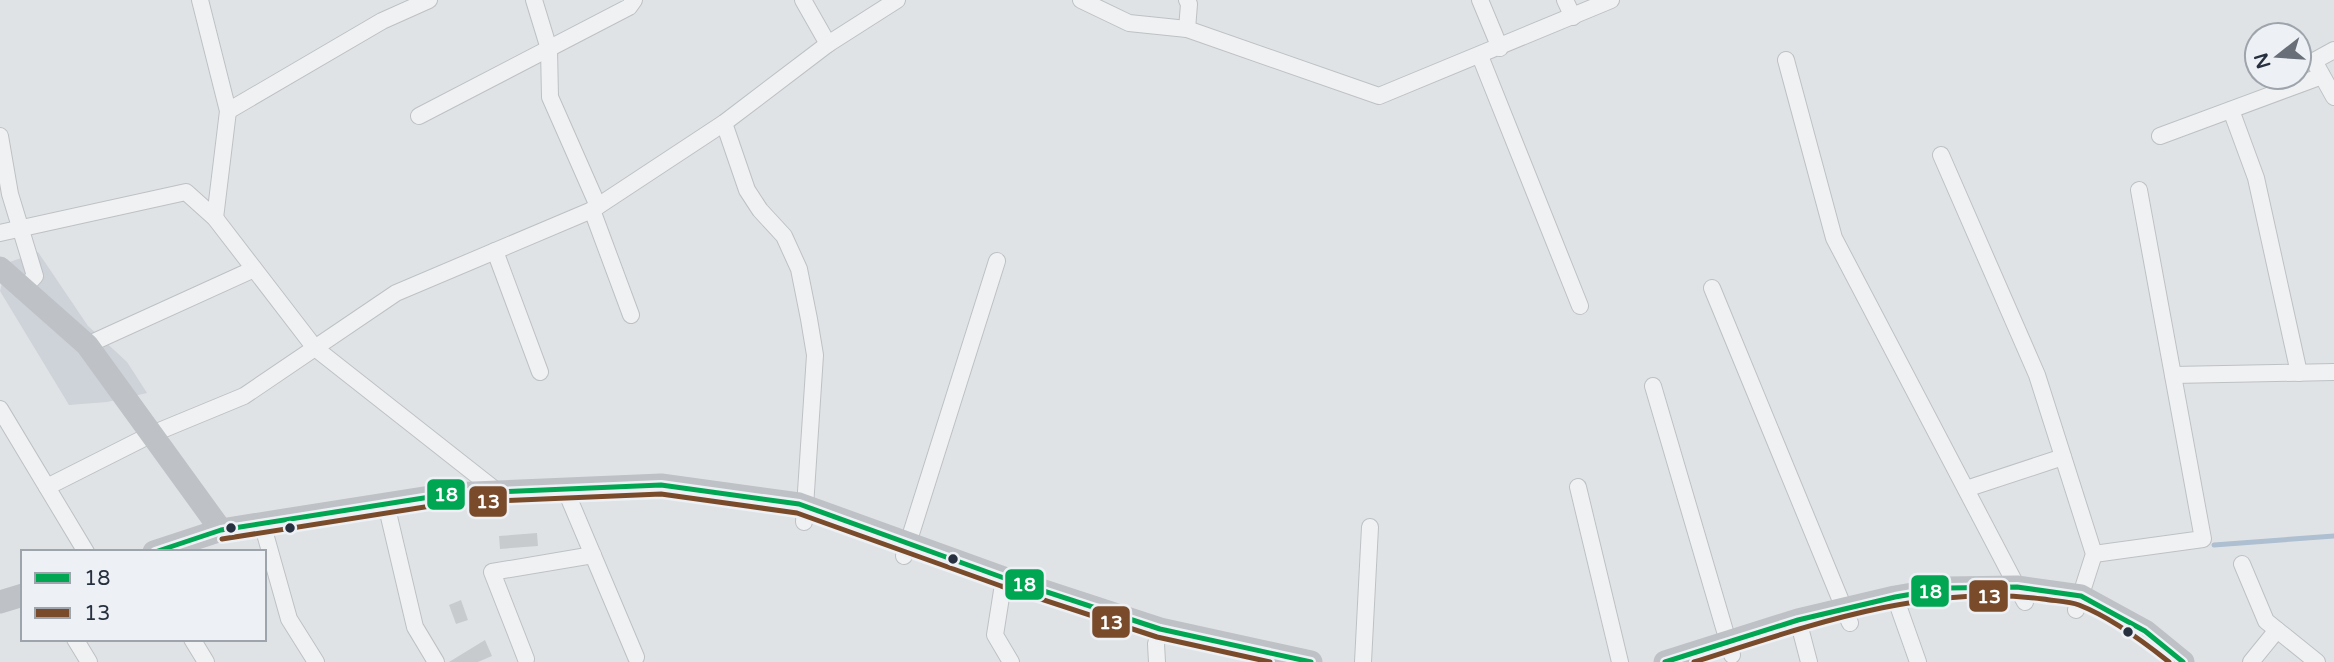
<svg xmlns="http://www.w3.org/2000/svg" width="2334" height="662" font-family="'Varela Round',sans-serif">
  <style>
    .built { fill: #ced2d9 }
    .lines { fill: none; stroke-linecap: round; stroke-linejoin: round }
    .stream { stroke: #aebfd1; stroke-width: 5 }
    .building { fill: #c8cbce }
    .street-casing { stroke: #bec1c4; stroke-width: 18 }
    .street { stroke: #f0f1f2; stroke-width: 16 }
    .secondary { stroke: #bec1c5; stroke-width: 23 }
    .bus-1-casing { stroke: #edf1f5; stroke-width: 10 }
    .bus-2-casing { stroke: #edf1f5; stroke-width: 10 }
    .bus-1 { stroke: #00a651; stroke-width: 5 }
    .bus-2 { stroke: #7a4b2a; stroke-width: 5 }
    .bus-dot { fill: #27303f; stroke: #edf1f5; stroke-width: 2.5 }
    .line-badge { stroke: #edf1f5; stroke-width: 2.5 }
    .badge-label { font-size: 19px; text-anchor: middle; font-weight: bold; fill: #fff }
  </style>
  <rect width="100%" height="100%" fill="#e0e3e6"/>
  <polygon class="built" points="38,252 88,326 127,362 147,393 107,402 69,405 0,291 7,263"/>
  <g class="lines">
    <polyline class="stream" points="2214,545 2334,536"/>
  </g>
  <g class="building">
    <polygon points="537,533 538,546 500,549 499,536"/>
    <polygon points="461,600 468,620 456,624 449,605"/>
    <polygon points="485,640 492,656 478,662 449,662"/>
  </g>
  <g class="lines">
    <defs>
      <g id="street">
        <polyline points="200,0 228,111 215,218"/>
        <polyline points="534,0 549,49 550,97 598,206"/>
        <polyline points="803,0 828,44"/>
        <polyline points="1081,0 1129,23 1187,29 1379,96 1611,0"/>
        <polyline points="1187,0 1189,4 1187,29"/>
        <polyline points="1480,0 1500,48"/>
        <polyline points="1565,0 1573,17"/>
        <polyline points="2334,50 2314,61 2334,97"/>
        <polyline points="1480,56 1580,306"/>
        <polyline points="1786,60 1834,238 2025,602"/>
        <polyline points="2231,110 2256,178 2299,373"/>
        <polyline points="228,111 382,21 429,0"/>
        <polyline points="419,116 629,7 634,0"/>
        <polyline points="724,123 747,190 760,210 784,236 799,269 809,319 815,355 804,522"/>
        <polyline points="0,136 10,194 35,276 24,288"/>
        <polyline points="2160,136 2322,76"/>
        <polyline points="1941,155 2037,375 2094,554 2076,610"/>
        <polyline points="592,210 631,315"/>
        <polyline points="0,233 186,192 215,218 315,348 498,492"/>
        <polyline points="495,251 540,372"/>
        <polyline points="1712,288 1850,623"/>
        <polyline points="87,345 254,269"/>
        <polyline points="2173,375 2334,372"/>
        <polyline points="1653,386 1732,655"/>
        <polyline points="0,409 86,552"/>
        <polyline points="47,487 152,434 244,396 396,293 592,210 724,123 828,44 897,0"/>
        <polyline points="1578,487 1620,662"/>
        <polyline points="565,489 636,657"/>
        <polyline points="1966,489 2063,457"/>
        <polyline points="386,504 415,627 436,662"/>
        <polyline points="262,523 289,619 316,662"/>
        <polyline points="2094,554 2203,539 2139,190"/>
        <polyline points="904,556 997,261"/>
        <polyline points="2242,564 2266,621 2317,662"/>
        <polyline points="1004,578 995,635 1011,662"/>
        <polyline points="1895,597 1918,662"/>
        <polyline points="1798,620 1809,662"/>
        <polyline points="75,639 89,662"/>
        <polyline points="192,639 206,662"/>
        <polyline points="526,659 492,572 593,555"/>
        <polyline points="1157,662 1156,644 1160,629"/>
        <polyline points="1363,662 1370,527"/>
        <polyline points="2251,662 2277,630"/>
      </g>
    </defs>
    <use href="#street" class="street-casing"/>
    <use href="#street" class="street"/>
    <g class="secondary">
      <polyline points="0,268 87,345 221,530"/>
      <polyline points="154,552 221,530 449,494 661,485 799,504 1004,578 1160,629 1311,662"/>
      <polyline points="0,602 23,595"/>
      <polyline points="1665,662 1798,620 1895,597 1947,588 2017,587 2081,596 2145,631 2183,662"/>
    </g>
    <defs>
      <g id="bus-1">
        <polyline points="155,552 221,530 449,494 661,485 799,504 1004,578 1160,629 1311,662"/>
        <polyline points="1665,662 1798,620 1895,597 1947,588 2017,587 2081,596 2145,631 2183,662"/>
      </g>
      <g id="bus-2">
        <polyline points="222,539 450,503 661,494 797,513 1001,586 1157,637 1270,662"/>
        <path d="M 1694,662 C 1805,627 1925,583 2043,599 C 2054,601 2069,601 2079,605 C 2110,617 2144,642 2169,662"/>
      </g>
    </defs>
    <use href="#bus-1" class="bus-1-casing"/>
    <use href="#bus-2" class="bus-2-casing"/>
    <use href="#bus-1" class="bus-1"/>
    <use href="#bus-2" class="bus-2"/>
  </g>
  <g class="bus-dot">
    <circle cx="231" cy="528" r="6"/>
    <circle cx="290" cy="528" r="6"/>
    <circle cx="953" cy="559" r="6"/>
    <circle cx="2128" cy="632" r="6"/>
  </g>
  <g class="line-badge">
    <rect x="426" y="478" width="40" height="33" rx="7" fill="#00a651"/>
    <rect x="468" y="485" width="40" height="33" rx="7" fill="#7a4b2a"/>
    <rect x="1004" y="568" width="41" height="33" rx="7" fill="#00a651"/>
    <rect x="1910" y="574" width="40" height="34" rx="7" fill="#00a651"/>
    <rect x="1968" y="579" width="41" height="34" rx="7" fill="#7a4b2a"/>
    <rect x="1091" y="605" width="40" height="34" rx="7" fill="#7a4b2a"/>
  </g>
  <g class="badge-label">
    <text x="446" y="501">18</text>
    <text x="488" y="508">13</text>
    <text x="1024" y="591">18</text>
    <text x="1930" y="598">18</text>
    <text x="1989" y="603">13</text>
    <text x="1111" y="629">13</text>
  </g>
  <rect x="21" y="550" width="245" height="91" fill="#edf1f5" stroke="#9ea4ac" stroke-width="2"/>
  <rect x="35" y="573" width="35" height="10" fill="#00a651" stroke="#9ea4ac" stroke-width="2"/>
  <text x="84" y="585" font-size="21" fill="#27303f">18</text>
  <rect x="35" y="608" width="35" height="10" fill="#7a4b2a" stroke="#9ea4ac" stroke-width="2"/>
  <text x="84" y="620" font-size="21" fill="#27303f">13</text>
  <g transform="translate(2278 56) rotate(253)"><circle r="33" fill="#edf1f5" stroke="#9ea4ac" stroke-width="2"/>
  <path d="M0-5L12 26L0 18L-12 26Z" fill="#686f79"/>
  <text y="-10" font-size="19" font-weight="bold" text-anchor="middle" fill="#27303f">N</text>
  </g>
</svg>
